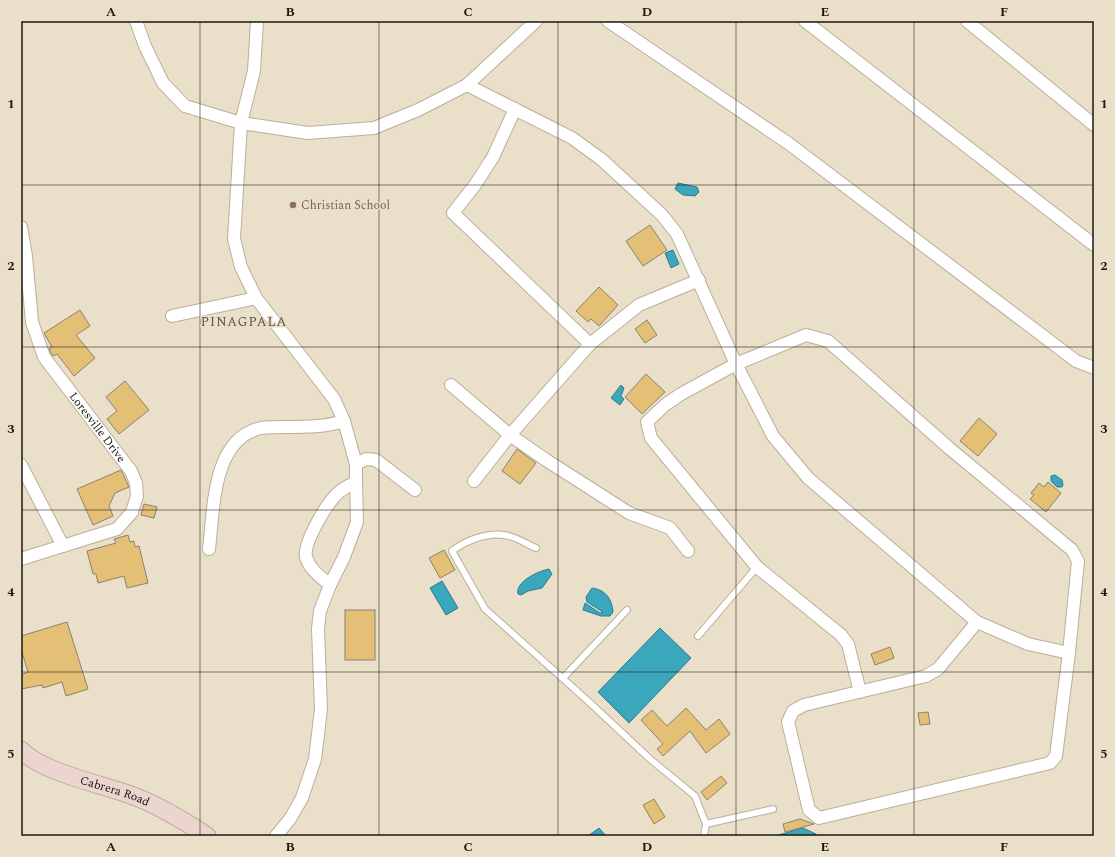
<svg xmlns="http://www.w3.org/2000/svg" width="1115" height="857" font-family="Spectral,serif">
  <style>
    .water { fill: #3aa7bd; stroke: #317c89 }
    .building { fill: #e4c076; stroke: #8c826e }
    .lines { fill: none; stroke-linecap: round; stroke-linejoin: round }
    .lane-casing { stroke: #baaf9a; stroke-width: 8 }
    .street-casing { stroke: #baaf9a; stroke-width: 14 }
    .secondary-casing { stroke: #baaf9a; stroke-width: 19 }
    .lane { stroke: #fff; stroke-width: 6 }
    .street { stroke: #fff; stroke-width: 12 }
    .secondary { stroke: #ecd4cf; stroke-width: 17 }
    .grid { fill: none; stroke: #1b170f; stroke-width: 1; stroke-opacity: 0.55 }
    .education-dot { fill: #8d6e63; stroke: #eadfc9; stroke-width: 1.5 }
    .labels { text-anchor: middle; dominant-baseline: central; stroke-width: 3; stroke-linejoin: round; paint-order: stroke }
    .education-label { font-size: 12px; fill: #785e54; stroke: #eadfc9; text-anchor: start }
    .street-label { font-size: 12px; fill: #1b170f; stroke: #eadfc9 }
    .neighbourhood-label { font-size: 13px; letter-spacing: 1px; fill: #5e5441; stroke: #eadfc9 }
    .neatline { fill: none; stroke: #1b170f; stroke-width: 1.5 }
    .grid-label { font-size: 13px; text-anchor: middle; font-weight: bold; fill: #1b170f }
  </style>
  <rect width="100%" height="100%" fill="#eadfc9"/>
  <g class="water">
    <polygon points="678,183 697,187 699,192 695,196 683,195 675,189"/>
    <polygon points="673,250 679,264 671,268 665,253"/>
    <polygon points="621,385 624,388 621,396 624,399 620,405 611,398"/>
    <polygon points="1055,475 1062,480 1063,485 1062,487 1057,487 1051,481 1051,476"/>
    <path d="M 549,569 L 552,574 L 542,588 L 528,591 L 521,595 L 518,594 C 515,582 538,571 549,569 Z"/>
    <polygon points="442,581 458,608 446,615 430,588"/>
    <path d="M 592,588 C 606,590 612,599 613,612 L 610,616 L 601,616 L 583,610 L 585,603 L 600,613 L 603,612 L 587,602 L 586,597 Z"/>
    <polygon points="660,628 691,658 629,723 598,692"/>
    <polygon points="599,828 606,836 588,836"/>
    <polygon points="803,828 816,834 817,836 775,836"/>
  </g>
  <g class="building">
    <polygon points="650,225 667,250 643,266 626,241"/>
    <polygon points="599,287 618,305 599,326 591,319 588,322 576,311"/>
    <polygon points="80,310 90,326 76,335 95,358 74,376 57,354 53,356 51,353 49,349 52,347 44,333"/>
    <polygon points="647,320 657,335 645,343 635,329"/>
    <polygon points="646,374 665,392 642,414 625,397"/>
    <polygon points="125,381 149,410 119,434 107,419 117,411 106,397"/>
    <polygon points="979,418 997,434 978,456 960,441"/>
    <polygon points="517,449 536,463 520,484 502,471"/>
    <polygon points="121,470 129,487 115,493 109,506 113,516 93,525 77,489"/>
    <polygon points="1048,482 1061,493 1046,512 1030,499 1034,495 1031,493 1039,483 1044,487"/>
    <polygon points="144,504 157,507 154,518 141,515"/>
    <polygon points="128,535 130,542 134,541 135,547 139,546 148,583 127,588 124,576 98,583 96,574 93,574 87,551 116,543 114,539"/>
    <polygon points="444,550 455,570 440,578 429,558"/>
    <rect x="345" y="610" width="30" height="50"/>
    <polygon points="67,622 88,689 66,696 62,682 43,688 42,685 21,689 21,675 28,672 21,649 21,636"/>
    <polygon points="890,647 894,658 875,665 871,654"/>
    <polygon points="686,708 706,730 719,719 730,734 706,753 690,731 663,756 657,749 663,744 641,720 652,710 667,726"/>
    <polygon points="928,712 930,724 920,725 918,713"/>
    <polygon points="721,776 727,783 707,800 701,792"/>
    <polygon points="654,799 665,817 654,824 643,805"/>
    <polygon points="800,819 814,824 785,832 783,824"/>
  </g>
  <g class="lines">
    <defs>
      <g id="lane">
        <path d="M 536,548 C 526,544 515,536 504,535 C 487,532 465,541 452,551 L 485,609 L 588,701 L 650,759 L 695,796 L 706,824 L 704,836"/>
        <polyline points="698,636 757,567"/>
        <polyline points="563,678 627,610"/>
        <polyline points="706,824 773,809"/>
      </g>
      <g id="street">
        <polyline points="136,21 145,46 163,83 185,106 241,123 308,133 374,128 418,110 467,85 536,21"/>
        <polyline points="257,21 254,71 241,123 234,239 241,267 256,298 334,399 344,421 356,464 356,482 357,522 344,557 330,585 320,611 318,629 321,709 315,759 302,798 290,819 276,836"/>
        <polyline points="608,21 788,143 1076,361 1094,368"/>
        <polyline points="805,21 1094,245"/>
        <polyline points="967,21 1094,125"/>
        <polyline points="467,85 572,138 601,159 662,215 677,234 736,364 773,436 808,478 977,622 1028,644 1069,653"/>
        <polyline points="515,109 493,157 475,185 453,213 590,344"/>
        <path id="s1" d="M 21,227 L 26,256 L 32,322 L 44,357 L 131,471 L 136,483 L 137,496 L 132,512 L 117,529 L 21,559"/>
        <polyline points="172,316 256,298"/>
        <polyline points="451,385 510,435 546,460 629,513 670,528 688,551"/>
        <polyline points="356,464 366,459 376,460 415,490"/>
        <polyline points="21,465 63,546"/>
        <polyline points="474,481 510,435 590,344 639,305 699,280"/>
        <path d="M 209,549 C 214,508 212,439 261,428 C 269,427 278,427 286,427 C 306,427 325,427 344,421"/>
        <path d="M 330,585 C 321,577 309,569 306,557 C 303,543 327,503 338,493 C 343,488 350,485 356,482"/>
        <polyline points="860,692 848,644 841,635 757,567 651,438 647,422 665,405 681,394 736,364 806,335 828,341 949,448 1072,550 1078,561 1069,653 1056,756 1050,763 819,818 809,810 788,722 793,711 804,705 926,676 938,669 977,622"/>
      </g>
      <g id="secondary">
        <path id="s2" d="M 21,750 C 42,772 100,784 131,795 C 158,805 183,820 207,836"/>
      </g>
    </defs>
    <use href="#lane" class="lane-casing"/>
    <use href="#street" class="street-casing"/>
    <use href="#secondary" class="secondary-casing"/>
    <use href="#lane" class="lane"/>
    <use href="#street" class="street"/>
    <use href="#secondary" class="secondary"/>
  </g>
  <path class="grid" d="M 200,21 L 200,836M 379,21 L 379,836M 558,21 L 558,836M 736,21 L 736,836M 914,21 L 914,836M 21,185 L 1094,185M 21,347 L 1094,347M 21,510 L 1094,510M 21,672 L 1094,672"/>
  <circle class="education-dot" cx="293" cy="205" r="4"/>
  <g class="labels">
    <g class="education-label">
      <text x="301" y="205">Christian School</text>
    </g>
    <g class="street-label">
      <text stroke="none"><textPath href="#s1" startOffset="221">Loresville Drive</textPath></text>
      <text stroke="none"><textPath href="#s2" startOffset="103">Cabrera Road</textPath></text>
    </g>
    <g class="neighbourhood-label">
      <text x="244" y="322">PINAGPALA</text>
    </g>
  </g>
  <rect width="1115" height="857" fill="none" stroke="#eadfc9" stroke-width="44"/>
  <rect x="22" y="22" width="1071" height="813" class="neatline"/>
  <g class="grid-label">
    <text x="111" y="16">A</text>
    <text x="290" y="16">B</text>
    <text x="468" y="16">C</text>
    <text x="647" y="16">D</text>
    <text x="825" y="16">E</text>
    <text x="1004" y="16">F</text>
    <text x="11" y="108">1</text>
    <text x="1104" y="108">1</text>
    <text x="11" y="270">2</text>
    <text x="1104" y="270">2</text>
    <text x="11" y="433">3</text>
    <text x="1104" y="433">3</text>
    <text x="11" y="596">4</text>
    <text x="1104" y="596">4</text>
    <text x="11" y="758">5</text>
    <text x="1104" y="758">5</text>
    <text x="111" y="851">A</text>
    <text x="290" y="851">B</text>
    <text x="468" y="851">C</text>
    <text x="647" y="851">D</text>
    <text x="825" y="851">E</text>
    <text x="1004" y="851">F</text>
  </g>
</svg>
